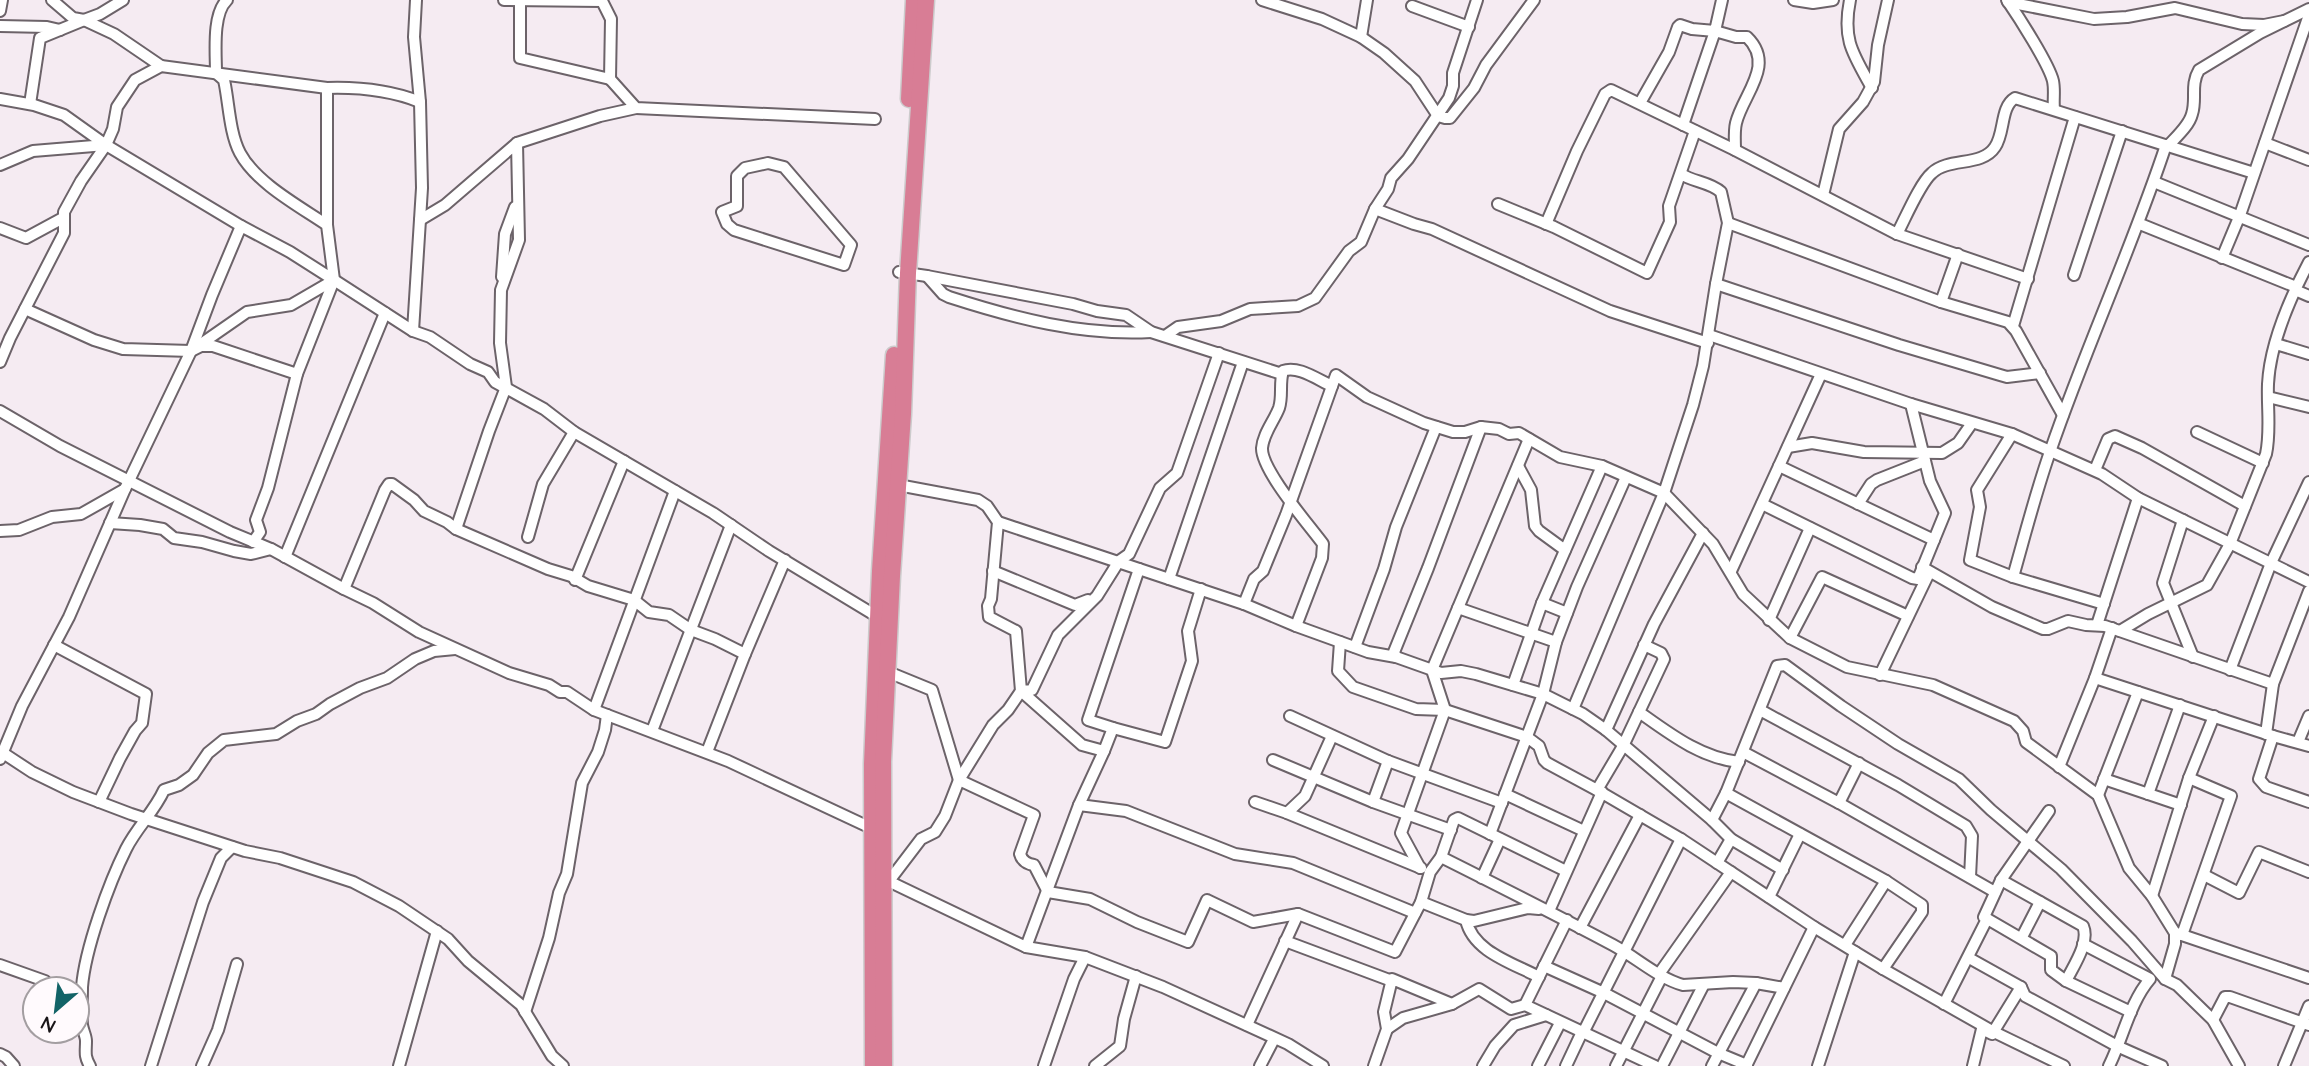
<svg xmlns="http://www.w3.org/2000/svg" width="2309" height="1066" font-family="Quicksand,sans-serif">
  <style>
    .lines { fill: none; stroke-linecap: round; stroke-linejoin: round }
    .minor-casing { stroke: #6c6369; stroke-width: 14 }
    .highway-casing { stroke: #cccbcc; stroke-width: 19 }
    .minor { stroke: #fff; stroke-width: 10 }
    .highway { stroke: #d87d95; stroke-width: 16 }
  </style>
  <rect width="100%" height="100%" fill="#f5ebf2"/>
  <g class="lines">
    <defs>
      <g id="minor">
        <polyline points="123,0 100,14 84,20 114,34 161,66"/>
        <polyline points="504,0 602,1 611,19 610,79 636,108 875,119"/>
        <polyline points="520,0 520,58 610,79"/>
        <polyline points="1262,0 1322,19 1361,37 1384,53 1415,81 1438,116 1445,118 1450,118 1474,88 1486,65 1534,0"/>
        <polyline points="1794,0 1813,3 1833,0"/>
        <path d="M 1850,0 C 1842,40 1853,54 1872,88"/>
        <path d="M 2007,0 C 2018,16 2049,64 2053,81 C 2055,90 2053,100 2054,109"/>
        <polyline points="2008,2 2094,19 2127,17 2175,8 2242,24 2264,25 2284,21"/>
        <polyline points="1412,6 1469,27"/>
        <polyline points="0,11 2,0"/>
        <polyline points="0,26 47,27 60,30"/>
        <polyline points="1361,37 1367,0"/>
        <path d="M 327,88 C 359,87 390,90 420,102"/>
        <polyline points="0,99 34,105 64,115 106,145 241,226"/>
        <polyline points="1640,103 1669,52 1678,27 1680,25 1692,29 1715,31 1722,0"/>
        <polyline points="30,104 40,38 84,20 73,18 52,0"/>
        <path d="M 1683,125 L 1715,31 L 1736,37 L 1747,37 C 1776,65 1743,94 1736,123 C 1734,131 1735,141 1735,150"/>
        <polyline points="517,143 600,116 636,108"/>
        <polyline points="2265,143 2309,160"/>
        <path d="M 2168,146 C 2176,137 2189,126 2192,114 C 2197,99 2190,85 2199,70 L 2260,33 L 2309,9"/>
        <polygon points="768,163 784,167 851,245 844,265 734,230 727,224 722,212 737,206 737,176 745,168"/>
        <polyline points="0,165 33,151 106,145"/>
        <polyline points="2154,182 2309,245"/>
        <polyline points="1823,195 1839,129 1863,102 1874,82 1878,45 1888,0"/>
        <polyline points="1498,204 1554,227 1647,273 1670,222 1669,206 1695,131"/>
        <polyline points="1375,209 1388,189 1391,178 1408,159 1449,98 1453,86 1453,73 1477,0"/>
        <polyline points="420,220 445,205 517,143 519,240 501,290 500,343 506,387 489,431 456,529"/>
        <polyline points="1728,223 1941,302 2008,322 2016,331 2063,415"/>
        <polyline points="1546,224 1577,151 1605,94 1611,90 1735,150 1897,234 2028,279"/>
        <polyline points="2140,224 2296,287"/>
        <polyline points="0,228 26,238 63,218"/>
        <path d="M 1897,234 C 1905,219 1920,183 1932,173 C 1949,157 1982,167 1995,147 C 2005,133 2000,107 2015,98 L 2254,173"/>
        <polyline points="2222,258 2240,215 2309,15"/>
        <polyline points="899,272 927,276 1073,304 1097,311 1126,315 1151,332 1282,374"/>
        <polyline points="2074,275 2122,131"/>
        <path d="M 927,276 L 943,294 L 949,297 C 1014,318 1082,336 1151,332"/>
        <polyline points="502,277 505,234 515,207"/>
        <polyline points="334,280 413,331 430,337 470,364 488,372 495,382 544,409 574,432 713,513 769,551 878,617"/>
        <polyline points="1716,284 1899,345 2000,375 2007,377 2040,373"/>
        <polyline points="2295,290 2309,296"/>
        <polyline points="1941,302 1958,254"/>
        <polyline points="25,309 94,340 123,349 191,351 201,346 213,346 297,374"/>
        <polyline points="2013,326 2075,117"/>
        <polyline points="413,331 422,188 420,102 414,37 416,0"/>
        <polyline points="1709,335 1911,404 2012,434 2102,474 2138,498 2309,582"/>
        <polyline points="1165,336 1178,327 1221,321 1250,309 1298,306 1315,298 1349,251 1361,242 1375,209 1414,224 1432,229 1610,311 1708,343"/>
        <polyline points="2276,344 2309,354"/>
        <polyline points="198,346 247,312 291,305 334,280"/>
        <polyline points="0,362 10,338 64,233 64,212 81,181 106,145 113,129 117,107 135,80 161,66 327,88 327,225"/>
        <polyline points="2268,397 2309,407"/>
        <polyline points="0,411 60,446 230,532 271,549 344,589 373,603 419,632 509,673 549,685 560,692 567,692 594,710 728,761 871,828"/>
        <polyline points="2197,432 2263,463"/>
        <polyline points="2012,434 1977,490 1980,507 1970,560 2013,577 2104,604"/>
        <polyline points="1788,447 1812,443 1864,452 1942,453 1958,443 1972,423"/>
        <polyline points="1518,466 1531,490 1535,526 1539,531 1565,550"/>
        <polyline points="1779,466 1934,540"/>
        <polyline points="2095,470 2108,439 2115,436 2142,448 2245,506"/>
        <polyline points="898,485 978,500 987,506 998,522 991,599 988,606 989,617 1016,631 1021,691 1082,745 1104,751 1079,805 1126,811 1235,854 1293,863 1415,913"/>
        <polyline points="1762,504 1912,578 1918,579 1945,513 1930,481 1911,404"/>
        <polyline points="1858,504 1871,484 1877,480 1925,461"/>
        <polyline points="2183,520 2163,583 2193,657"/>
        <polyline points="998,522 1244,604 1296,626 1368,652 1396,657 1441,673 1461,671 1476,674 1543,694 1583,714 1606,730 1712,820 1731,839 1783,870"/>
        <polyline points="110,523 140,525 163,529 174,538 202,542 234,551 251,554 271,549"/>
        <polyline points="0,531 19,530 52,517 81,514 125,489"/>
        <polyline points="528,537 543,484 574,432"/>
        <polyline points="253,542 260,532 256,520 268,488 297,374 334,280"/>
        <polyline points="285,557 385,313"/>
        <polyline points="1922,567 1992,607 2043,629 2048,629 2068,621 2086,625 2105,626 2273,684"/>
        <polyline points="993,571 1075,605 1088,600"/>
        <polyline points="1731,571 1821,374"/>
        <path d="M 2013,577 C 2025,535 2036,491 2051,449 C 2086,347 2132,248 2166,145"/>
        <polyline points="1169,579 1243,362"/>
        <polyline points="575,580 624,461"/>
        <polyline points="344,589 385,490 389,484 392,484 414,500 424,511 447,522 456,529 548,569 571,576 588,586 634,600 649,612 669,615 691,630 715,639 745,654"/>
        <polyline points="1542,603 1567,613"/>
        <polyline points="1244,604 1254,579 1263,571 1286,515 1336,375 1367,397 1424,423 1453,432 1465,432 1481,427 1499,429 1509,434 1519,433 1560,457 1602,466 1664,493 1713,544 1743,594 1790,638 1847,667 1933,685 2014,721 2023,731 2026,742 2098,795 2129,868 2152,896 2175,933 2175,944 2165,979"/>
        <polyline points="1458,608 1556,642"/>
        <polyline points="1769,620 1810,528"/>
        <polyline points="2097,625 2138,498"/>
        <path d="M 1296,626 L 1322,558 L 1323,544 C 1309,525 1261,470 1262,448 C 1263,434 1274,421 1279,408 C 1283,396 1279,383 1283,371 C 1298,365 1318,380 1332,386"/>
        <path d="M 2120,631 L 2148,614 L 2207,585 L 2230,544 L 2266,454 C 2271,431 2267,408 2268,384 C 2270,343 2290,298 2309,262"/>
        <polyline points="1790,638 1822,577 1908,616"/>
        <polyline points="1340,642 1338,671 1353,687 1416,709 1445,710 1527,737 1539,746 1544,760 1547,763 1597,790 1681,839 1814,927 1883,969 1994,1032 2064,1066"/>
        <polyline points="54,645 146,694 142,723 135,731 120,758 99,802"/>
        <polyline points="1355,647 1384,569 1396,527 1436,427"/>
        <polyline points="1396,657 1394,652 1428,568 1481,427"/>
        <polyline points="2230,670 2271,563 2309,482"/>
        <path d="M 888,672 L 932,690 L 959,780 L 1034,815 L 1020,854 C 1022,861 1027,864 1034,865 L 1048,892 L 1090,899 L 1137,922 L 1188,942 L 1207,900 L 1253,922 L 1298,914 L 1395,952 L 1421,902 L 1430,872 L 1441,857 L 1454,820 L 1458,818 L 1566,871"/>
        <polyline points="1880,675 1929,573"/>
        <polyline points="2095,678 2273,736 2309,746"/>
        <polyline points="1513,685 1542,603 1602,466"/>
        <path d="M 1573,709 L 1664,493 L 1693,405 L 1703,366 L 1716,284 L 1728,223 L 1721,192 C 1710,182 1693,182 1681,174"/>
        <polyline points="594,710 675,491"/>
        <polyline points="1760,710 1898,785 1966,826 1972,836 1970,877"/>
        <path d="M 1639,712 C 1670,734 1701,758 1739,762"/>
        <polyline points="1290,716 1388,761 1502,803"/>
        <polyline points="1113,728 1088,720 1139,569"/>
        <polyline points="1606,730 1654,624 1703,533"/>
        <polyline points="652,731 731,525"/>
        <polyline points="2266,734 2273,684 2309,591"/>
        <polyline points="2273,736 2259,779 2266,787 2309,802"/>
        <polyline points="2298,742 2309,716"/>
        <polyline points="0,751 32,772 73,792 131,814 245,851 280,858 353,882 399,906 448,939 468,961 521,1005 552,1056 563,1066"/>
        <polyline points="1104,751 1113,728 1165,742 1192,661 1188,631 1201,589"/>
        <polyline points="707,752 745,654 785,560"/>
        <polyline points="1743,752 1839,803 1995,892"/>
        <path d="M 0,759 L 22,706 L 69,617 L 125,489 L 191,351 L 212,295 L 241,226 L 290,252 L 334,280 L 327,225 C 299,206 256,183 240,153 C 230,134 229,106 225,85 L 224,80 L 216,73 C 216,53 212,14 227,0"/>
        <polyline points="1273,760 1373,802 1451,830"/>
        <polyline points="2059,767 2095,678 2112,628"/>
        <polyline points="2104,779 2181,805"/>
        <polyline points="1597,790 1623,746 1664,659 1661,653 1644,645"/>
        <polyline points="1726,793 1886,881 1922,905 1922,912 1883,969"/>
        <polyline points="1505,794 1584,831"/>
        <polyline points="2148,794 2180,705"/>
        <polyline points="2098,795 2138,692"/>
        <polyline points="1255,802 1287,813 1421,868"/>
        <polyline points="1373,802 1388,761"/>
        <polyline points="1839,803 1859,763"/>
        <polyline points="2049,811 2001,880 1984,917 2051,956 2051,970 2066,981 2131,1012"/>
        <polyline points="1287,813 1305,796 1332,736"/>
        <polyline points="1712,820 1726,793 1777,666 1785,665 1841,706 1898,744 1959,779 1991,810 2061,869 2132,941 2165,979 2177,985 2213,1020 2239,1066"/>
        <polyline points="1490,834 1543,694 1556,642 1577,587 1626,477"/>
        <path d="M 1441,857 C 1499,886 1556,915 1613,945 C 1637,958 1658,978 1683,985 L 1733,982 L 1756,983 L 1784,988"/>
        <polyline points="1717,863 1731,839"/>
        <polyline points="1420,868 1401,833 1445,710 1432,670 1529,439"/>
        <polyline points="2204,875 2239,893 2259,852 2309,872"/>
        <polyline points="1482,878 1500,839"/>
        <polyline points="884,879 1026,947 1085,957 1163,987 1288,1044 1323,1066"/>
        <path d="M 2001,880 L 2083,926 C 2090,942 2074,965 2066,981"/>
        <polyline points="889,881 921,839 935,832 945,816 959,780 993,725 1008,710 1021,691 1032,690 1058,635 1097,596 1119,561 1129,554 1160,488 1177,473 1219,353"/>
        <polyline points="2152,896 2189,778 2214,716"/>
        <polyline points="1769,897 1800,834"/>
        <polyline points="1421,902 1466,920 1474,921 1528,908 1539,909"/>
        <polyline points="1549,911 1602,792"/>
        <path d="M 1466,920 C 1473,952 1513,963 1539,977"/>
        <polyline points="1580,928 1640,815"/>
        <polyline points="2176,933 2309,978"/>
        <polyline points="2182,935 2231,796 2189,778"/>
        <polyline points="2022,937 2040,902"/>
        <polyline points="1285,941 1392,981"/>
        <path d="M 2083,944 L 2150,979 C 2130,1002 2123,1038 2109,1066"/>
        <polyline points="1845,945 1886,881"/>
        <polyline points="1026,947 1079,805"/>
        <polyline points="1969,958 2021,987 2025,996 2119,1047 2162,1066"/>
        <polyline points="0,965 45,981 52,989"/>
        <polyline points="1544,966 1604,993 1718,1053 1747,1065"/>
        <polyline points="1659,974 1731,872"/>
        <polyline points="1944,1004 1987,919"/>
        <polyline points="1525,1005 1567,920"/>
        <polyline points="525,1012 549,938 559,893 567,874 582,783 598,752 605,730 607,715"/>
        <polyline points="2213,1020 2225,997 2230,997 2309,1025"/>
        <polyline points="1247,1025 1298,914"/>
        <polyline points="1387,1029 1403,1018 1452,1004 1479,989 1511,1009 1525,1005 1655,1066"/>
        <polyline points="1583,1033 1681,839"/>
        <polyline points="0,1054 6,1057 14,1066"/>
        <path d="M 90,1066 C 84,1056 86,1052 86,1041 C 86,1036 83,1031 82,1025 C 81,1013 82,1000 82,987 C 85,949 109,883 126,849 C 137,827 154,812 164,790 L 179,785 L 193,775 L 208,753 L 224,740 L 276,734 L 297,721 L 316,714 L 330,704 L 360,688 L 387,678 L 415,659 L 434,651 L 455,649"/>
        <polyline points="151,1066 203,902 221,858 232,847"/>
        <polyline points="202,1066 218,1030 237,964"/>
        <polyline points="399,1066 437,931"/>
        <polyline points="1044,1066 1074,979 1085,957"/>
        <polyline points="1095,1066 1120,1046 1124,1019 1136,976"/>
        <polyline points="1260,1066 1273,1041"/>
        <polyline points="1374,1066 1387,1029 1384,1012 1392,979 1452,1004"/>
        <polyline points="1483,1066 1495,1046 1514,1025 1546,1015"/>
        <polyline points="1538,1066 1560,1023"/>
        <polyline points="1566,1066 1582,1032"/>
        <polyline points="1616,1066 1662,976"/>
        <polyline points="1662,1066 1704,984"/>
        <polyline points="1712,1066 1756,983"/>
        <polyline points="1746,1066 1814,927"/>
        <polyline points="1818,1066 1855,952"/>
        <polyline points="1973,1066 1982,1029 1992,1034 2021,987"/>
        <polyline points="2284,1066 2309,1006"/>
      </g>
      <g id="highway">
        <polyline points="909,99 914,0"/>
        <polyline points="873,1066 872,764 880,571 894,355"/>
        <polyline points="884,1066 883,761 892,576 903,414 908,273 926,0"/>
      </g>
    </defs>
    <use href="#minor" class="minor-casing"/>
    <use href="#highway" class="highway-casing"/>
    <use href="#minor" class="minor"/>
    <use href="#highway" class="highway"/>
  </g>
  <g transform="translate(56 1010) rotate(208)"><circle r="33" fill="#fffafd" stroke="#a39ea1" stroke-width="2"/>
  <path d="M0-5L12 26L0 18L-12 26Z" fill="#126367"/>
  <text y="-10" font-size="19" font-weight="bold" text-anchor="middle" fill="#181417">N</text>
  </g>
</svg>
